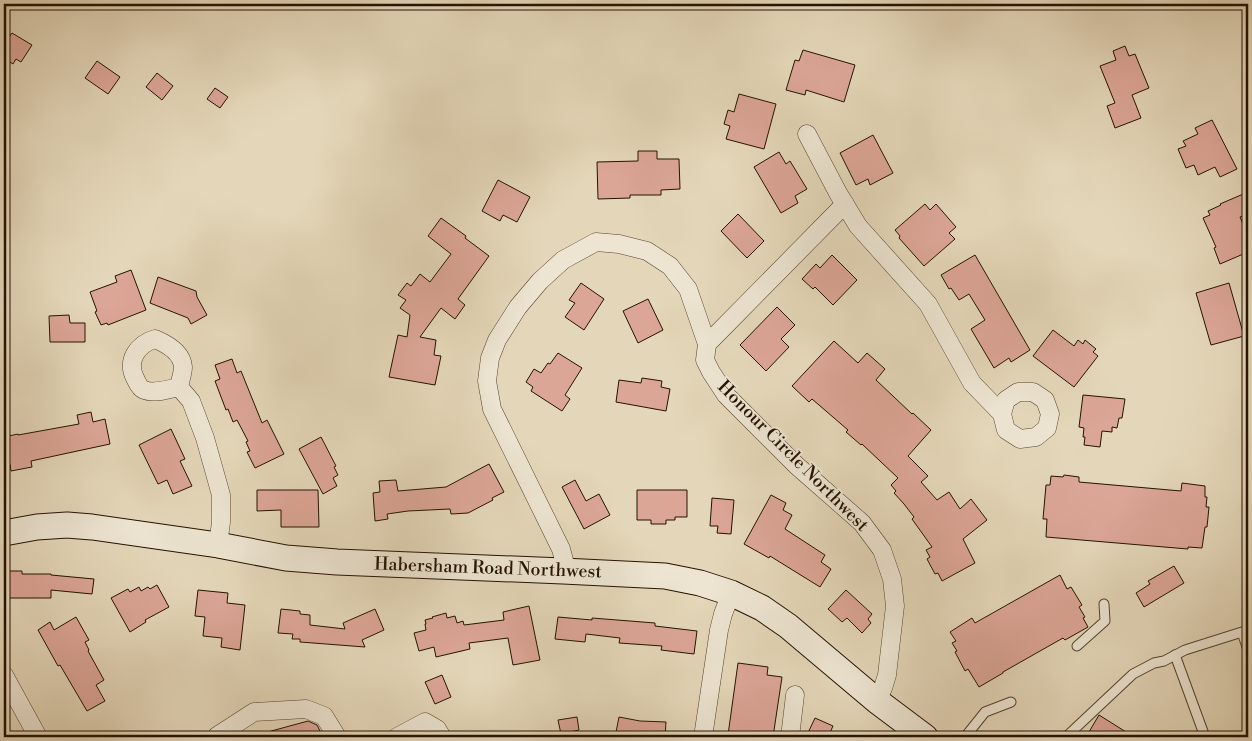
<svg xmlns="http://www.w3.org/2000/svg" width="1252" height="741" font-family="'Libre Bodoni',serif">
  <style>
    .building { fill: #dca697; stroke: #241200 }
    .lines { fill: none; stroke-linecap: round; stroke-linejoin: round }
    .lane-casing { stroke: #54432e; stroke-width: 11 }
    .street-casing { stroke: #54432e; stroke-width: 19 }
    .secondary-casing { stroke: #241200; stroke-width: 27 }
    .lane { stroke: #ede5d2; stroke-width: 9 }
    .street { stroke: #ede5d2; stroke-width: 18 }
    .secondary { stroke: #ede5d2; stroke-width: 25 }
    .labels { text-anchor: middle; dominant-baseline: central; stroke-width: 4; stroke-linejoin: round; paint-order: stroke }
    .street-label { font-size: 18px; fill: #241200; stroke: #ede5d2 }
  </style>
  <rect width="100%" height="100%" fill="#e4d7b9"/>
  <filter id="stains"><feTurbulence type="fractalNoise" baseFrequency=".004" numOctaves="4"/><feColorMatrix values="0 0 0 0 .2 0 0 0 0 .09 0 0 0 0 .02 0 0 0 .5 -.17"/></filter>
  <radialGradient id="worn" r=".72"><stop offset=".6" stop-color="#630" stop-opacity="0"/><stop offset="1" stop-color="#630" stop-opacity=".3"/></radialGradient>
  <g class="building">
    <polygon points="12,33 32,45 21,62 16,59 13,64 4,58 4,34 9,37"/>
    <polygon points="1125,46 1129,56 1135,54 1149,88 1132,95 1141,118 1115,128 1107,106 1115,103 1100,66 1116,60 1113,51"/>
    <polygon points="803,50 855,65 844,102 806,90 805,95 786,90 795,60 799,61"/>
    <polygon points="97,61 120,77 108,94 85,78"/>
    <polygon points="157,73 173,86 162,100 146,87"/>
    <polygon points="215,88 228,97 220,108 207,99"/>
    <polygon points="739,94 776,104 764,149 726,139 730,126 724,124 728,110 734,112"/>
    <polygon points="1212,120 1237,169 1220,177 1215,167 1198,175 1194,165 1186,168 1178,149 1186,146 1183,141 1198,134 1195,128"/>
    <polygon points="873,135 893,173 870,185 868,179 856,185 840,153"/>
    <polygon points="638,151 657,151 657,159 679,159 680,189 661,190 661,195 630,195 630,198 598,199 597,162 638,161"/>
    <polygon points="779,152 786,164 790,161 807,189 795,196 798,203 781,213 754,167"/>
    <polygon points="498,180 530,197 517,222 503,215 500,221 482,211"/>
    <polygon points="1248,192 1248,214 1240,217 1248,236 1248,252 1220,264 1214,248 1216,247 1203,218 1210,215 1208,211 1221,205 1220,204"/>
    <polygon points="925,204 930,210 936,204 956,227 949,233 955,239 924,266 899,238 900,236 895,230"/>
    <polygon points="738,214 764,241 747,258 721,231"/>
    <polygon points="441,218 466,236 465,238 489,256 458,299 465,305 455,319 441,308 420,337 436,340 434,355 441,356 435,385 389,377 398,335 407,337 410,315 400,308 406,300 398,295 407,283 411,286 420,274 430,282 451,254 428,236"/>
    <polygon points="832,255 857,280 833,305 815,287 813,289 802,279 816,264 820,268"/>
    <polygon points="975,255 1030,350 1011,362 1009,358 994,368 971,329 985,320 969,294 959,300 951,288 949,289 941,275"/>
    <polygon points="131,270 146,310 108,325 107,323 101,325 95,312 97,311 90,292 117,282 115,276"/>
    <polygon points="158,277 196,291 197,297 207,315 191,324 188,318 150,303"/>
    <polygon points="581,283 604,299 584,330 565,317 575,303 569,300"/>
    <polygon points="1229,283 1244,336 1211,345 1196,293"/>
    <polygon points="648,299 663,330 638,343 623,311"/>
    <polygon points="777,307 795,325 781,339 789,347 766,371 740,345"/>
    <polygon points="69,315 70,323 85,323 85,342 50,342 49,316"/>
    <polygon points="1053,330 1074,346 1078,340 1083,344 1085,340 1096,349 1093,352 1098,356 1074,387 1033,356"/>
    <polygon points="834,341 858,363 867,353 885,369 876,380 912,414 913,413 931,430 908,456 928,476 921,482 937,500 949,492 960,509 971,499 987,520 963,539 975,563 942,581 938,573 935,574 927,559 930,557 926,550 932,547 912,519 914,517 904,504 894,493 896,491 891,485 898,478 862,444 861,445 846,432 848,430 812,399 809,402 792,386"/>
    <polygon points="558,353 582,368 565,395 570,399 562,411 531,391 533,387 526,382 534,369 541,373 548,363 550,364"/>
    <polygon points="232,359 237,373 241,371 262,423 267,420 284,454 255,468 247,452 250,451 246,442 248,441 237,420 233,422 228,409 226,410 215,381 220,379 215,365"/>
    <polygon points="642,378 662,381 661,387 670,389 666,411 616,402 619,380 641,383"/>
    <polygon points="1083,395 1125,399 1122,418 1119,418 1117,428 1112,427 1112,432 1102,431 1100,447 1084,445 1085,437 1083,437 1084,428 1079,427"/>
    <polygon points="91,412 93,422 105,419 110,444 31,461 32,467 11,471 10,464 4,466 4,437 18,434 18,435 79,424 77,415"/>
    <polygon points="171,429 185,459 180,461 192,486 173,494 167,480 158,484 139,445"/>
    <polygon points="321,437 336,466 334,467 338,475 333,478 337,486 323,494 299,449"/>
    <polygon points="489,464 504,492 492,498 493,500 468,513 451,514 450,509 408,511 387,514 388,519 375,521 373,493 380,492 379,481 396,480 398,491 446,487"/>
    <polygon points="1064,475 1079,477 1079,482 1181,491 1182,483 1205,486 1205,497 1207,497 1206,507 1209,507 1207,527 1205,527 1202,548 1188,547 1188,549 1046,537 1047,519 1043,519 1046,485 1050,485 1051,476 1063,477"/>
    <polygon points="575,480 586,501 599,494 610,515 584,529 562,487"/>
    <polygon points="257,490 318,490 319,527 281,527 281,510 257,511"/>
    <polygon points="637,490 687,490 687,517 675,517 675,520 666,520 666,524 651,524 651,520 637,520"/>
    <polygon points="771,495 786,503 783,510 792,515 785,529 825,555 821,562 831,569 820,587 770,556 769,558 744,544"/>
    <polygon points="712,498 734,500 731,534 717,533 718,526 710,526"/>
    <polygon points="1174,566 1184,583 1144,607 1136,593 1150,584 1148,581"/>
    <polygon points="5,571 22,571 22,574 51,574 51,575 94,579 92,594 51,590 51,598 4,598"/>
    <polygon points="1060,575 1067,589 1071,587 1082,605 1079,607 1085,617 1083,618 1088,627 1065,640 1063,638 1003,672 1003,673 979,687 968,669 965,671 955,652 957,651 952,643 956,641 950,632 972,618 975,623"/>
    <polygon points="157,585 169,607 145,620 146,622 130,632 111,598 128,589 130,592 139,587 141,591 148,587 150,589"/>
    <polygon points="198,590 228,593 227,603 245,605 240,650 221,647 222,638 203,636 205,617 195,616"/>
    <polygon points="846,590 872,614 868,619 871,623 862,633 847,618 842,622 828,609"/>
    <polygon points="529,606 540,660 513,665 508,638 469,643 470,649 436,657 434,647 419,651 414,633 426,630 425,624 426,624 425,620 433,618 432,617 446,613 447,618 455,616 457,623 463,621 464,625 504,620 503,612"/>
    <polygon points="281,609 300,611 300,614 310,615 310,625 345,629 343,623 375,609 384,630 362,640 365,647 300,642 300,639 292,639 293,634 278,633"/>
    <polygon points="76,617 89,640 85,642 89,650 88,651 104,680 96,685 105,701 87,711 60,665 58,666 38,630 50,622 54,630"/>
    <polygon points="558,617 592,620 592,618 655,623 655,626 697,631 694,654 661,650 662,646 619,643 620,638 586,634 585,642 555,639"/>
    <polygon points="738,663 768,667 767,675 782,677 773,737 730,737 731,735 728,735"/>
    <polygon points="442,675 451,697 435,704 425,682"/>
    <polygon points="1099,715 1134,737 1086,737"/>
    <polygon points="577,717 579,730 561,734 558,720"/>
    <polygon points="619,717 640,721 666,722 665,737 615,737"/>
    <polygon points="815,718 833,726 828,737 806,737"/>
    <polygon points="308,721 317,725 323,737 264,737 264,733"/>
  </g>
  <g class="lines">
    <defs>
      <g id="lane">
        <polyline points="1077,646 1105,621 1104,604"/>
        <polyline points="1175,655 1205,737"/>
        <polyline points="965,737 985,712 1011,702"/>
        <polyline points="1066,737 1133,674 1154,663 1164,661 1185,650 1242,632 1248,650"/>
      </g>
      <g id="street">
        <polyline points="807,134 838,193 858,226 928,304 972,383 1002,414 1006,430 1020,439 1036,437 1047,428 1050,414 1045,400 1033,392 1018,392 1006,400 1002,414"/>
        <polyline points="707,344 845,204"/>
        <path d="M 179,387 C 169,389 154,394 144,390 C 139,388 137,382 135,378 C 126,360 138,344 155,339 C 167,344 182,352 183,367 C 183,373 180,381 179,387 L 191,401 L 205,438 L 221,495 L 221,522 L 218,545"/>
        <polyline points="563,571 564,560 561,549 492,409 487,381 490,358 497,340 518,307 540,281 563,260 596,242 619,244 647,251 670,266 688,289 707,344 705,360 711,372 726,395 796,465 862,523 882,550 892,579 895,606 887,675 883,688 877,701"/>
        <polyline points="4,675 38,737"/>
        <polyline points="217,737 217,736 254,712 306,709 324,716 337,737"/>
        <polyline points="397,737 425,722 437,729 442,737"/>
        <polyline points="703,737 719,630 723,614 731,593"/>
        <polyline points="790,737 795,695"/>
      </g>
      <polyline id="secondary" points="4,533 37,527 67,525 92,527 218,545 286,558 337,562 563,571 665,576 700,583 731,593 762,608 788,626 877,701 925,737"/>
    </defs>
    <use href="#lane" class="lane-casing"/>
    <use href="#street" class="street-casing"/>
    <use href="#secondary" class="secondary-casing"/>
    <use href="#lane" class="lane"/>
    <use href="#street" class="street"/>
    <use href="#secondary" class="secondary"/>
  </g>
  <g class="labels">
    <g class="street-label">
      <text transform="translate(793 456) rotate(45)">Honour Circle Northwest</text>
      <text transform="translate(488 568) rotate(2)">Habersham Road Northwest</text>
    </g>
  </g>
  <rect width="1252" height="741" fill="none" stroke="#e4d7b9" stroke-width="20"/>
  <rect x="5" y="5" width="1242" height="731" fill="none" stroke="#241200" stroke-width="2.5"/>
  <rect x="10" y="10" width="1232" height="721" fill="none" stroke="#241200"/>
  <rect width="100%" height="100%" filter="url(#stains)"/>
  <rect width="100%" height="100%" fill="url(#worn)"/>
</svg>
